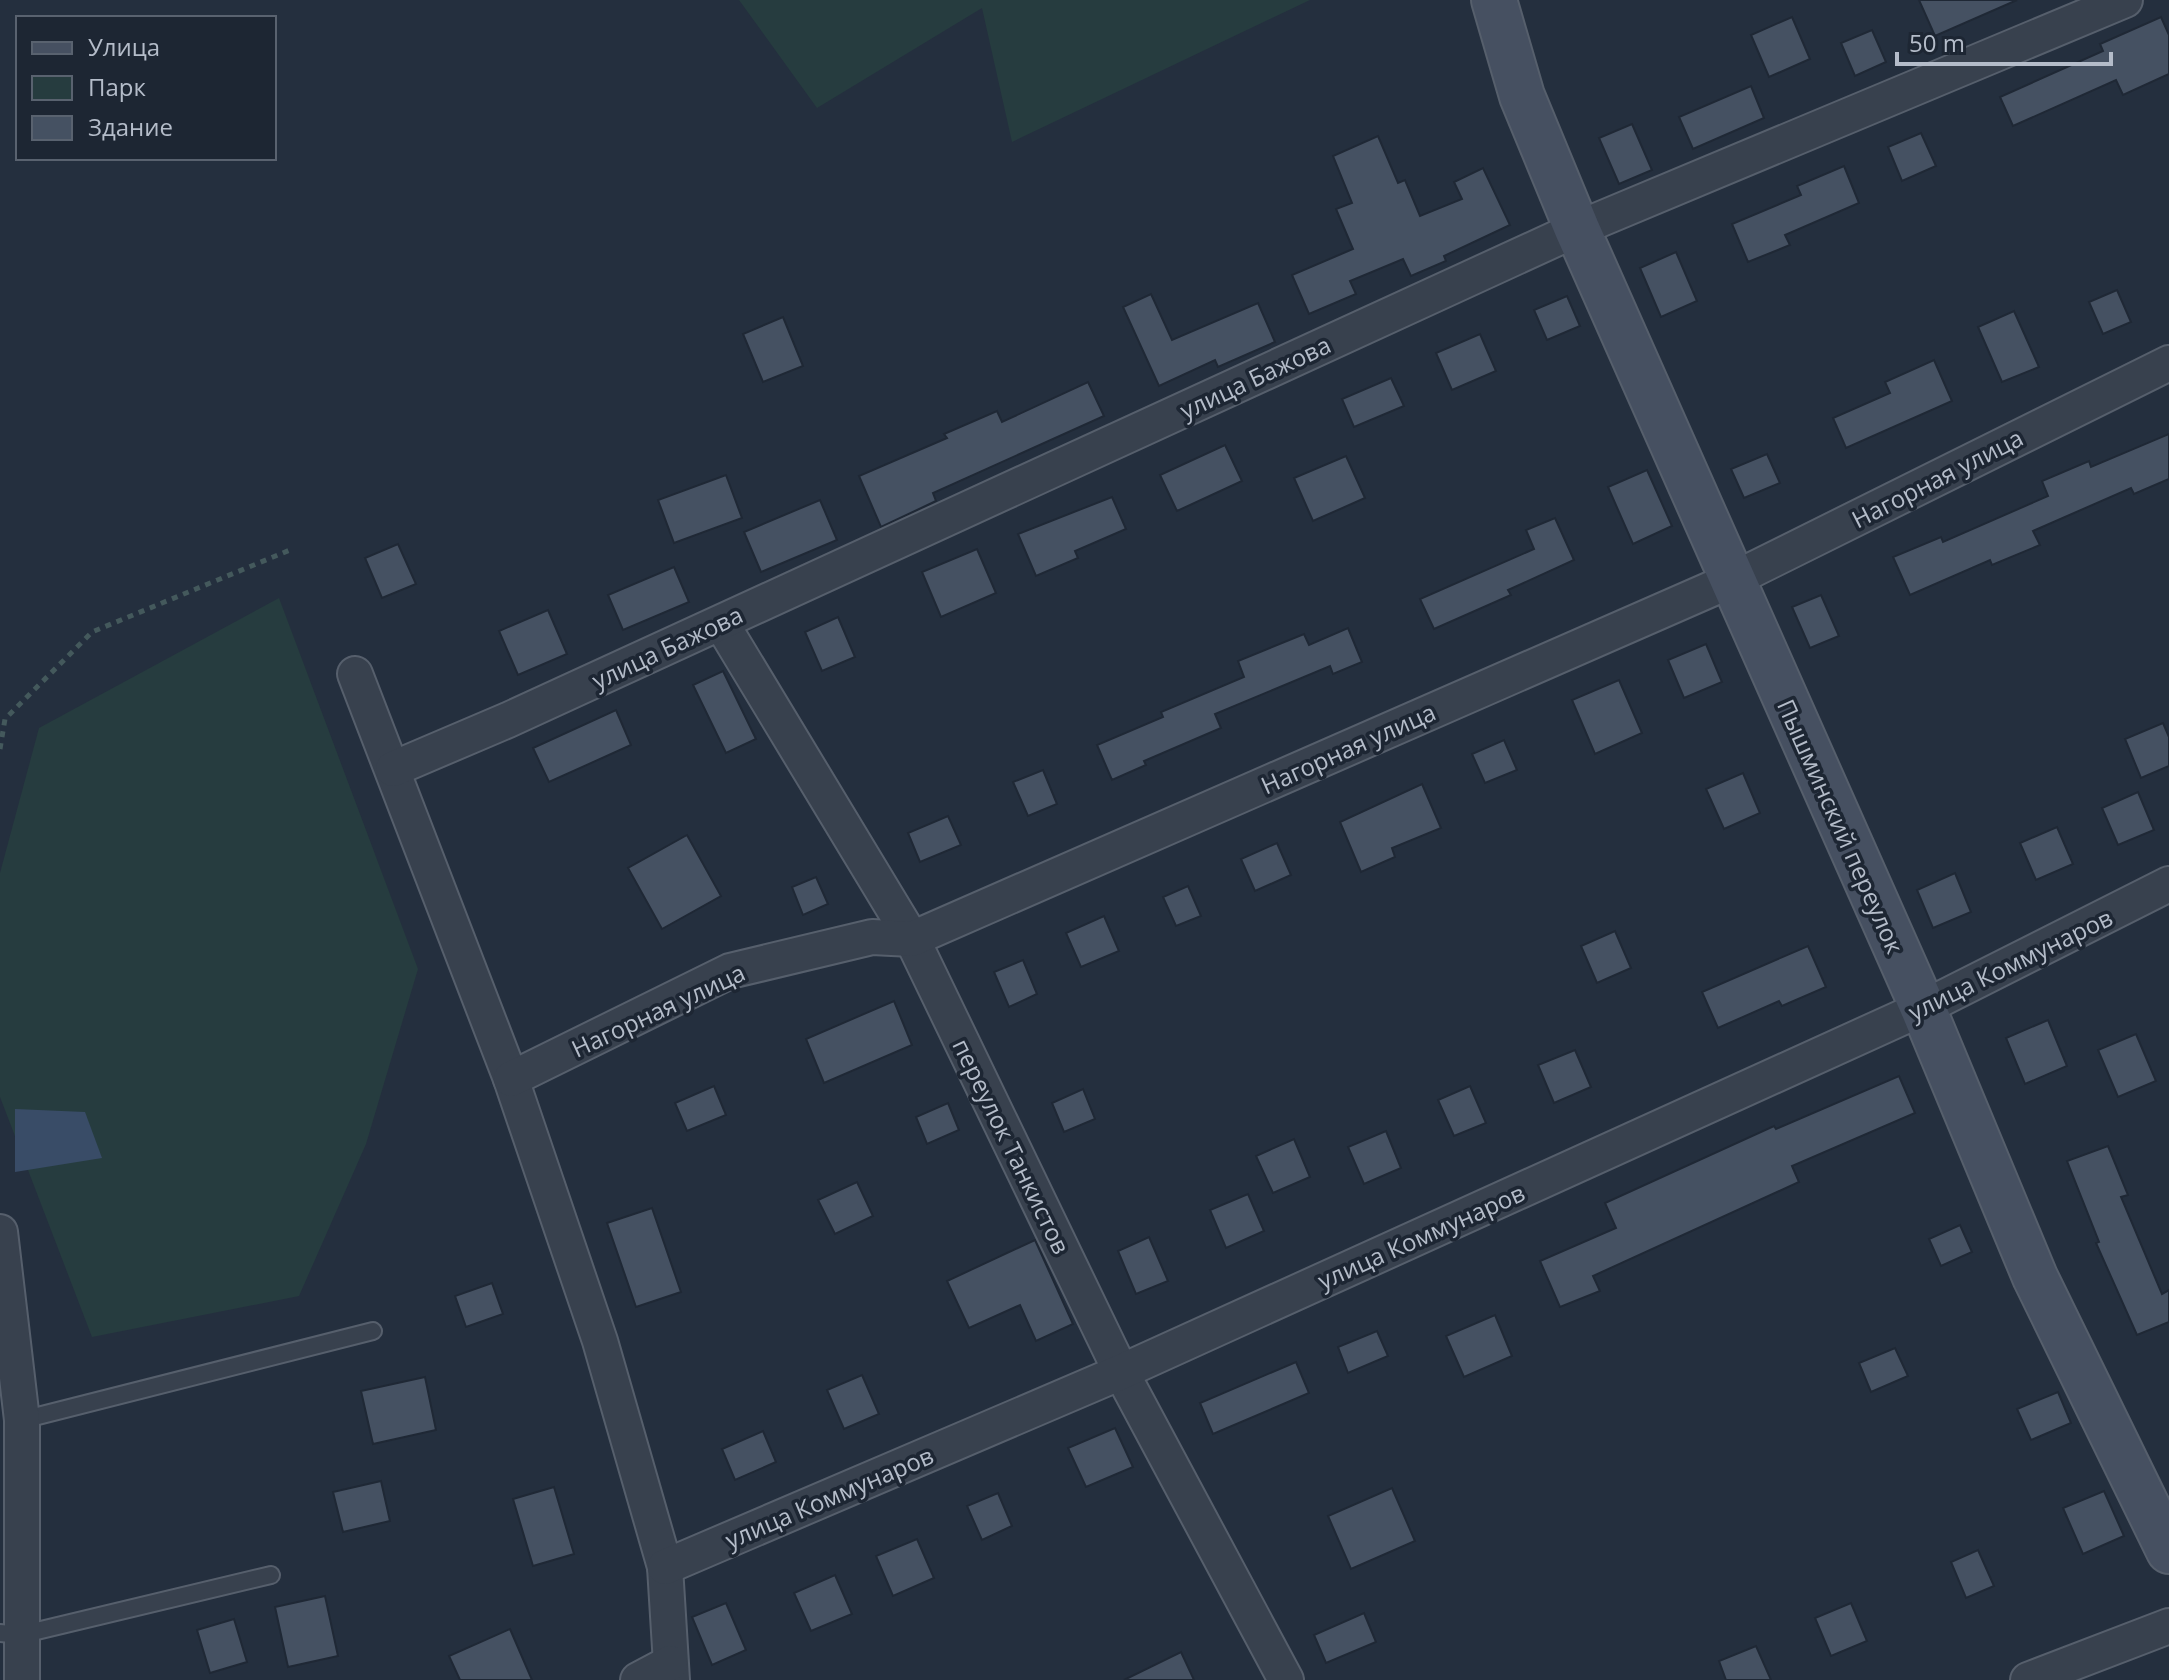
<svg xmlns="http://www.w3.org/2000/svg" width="2169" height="1680" font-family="'Open Sans',sans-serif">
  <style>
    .green { fill: #263c3f }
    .water { fill: #394c67 }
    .building { fill: #455162; stroke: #1f2835; stroke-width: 2 }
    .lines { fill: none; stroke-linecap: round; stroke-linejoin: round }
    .lane-casing { stroke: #565f6c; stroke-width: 20 }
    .street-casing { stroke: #565f6c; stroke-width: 38 }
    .secondary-casing { stroke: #565f6c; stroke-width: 48 }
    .path { stroke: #44595c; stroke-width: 5; stroke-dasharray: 6 6; stroke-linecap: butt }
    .lane { stroke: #38414e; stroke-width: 16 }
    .street { stroke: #38414e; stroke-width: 34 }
    .secondary { stroke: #465061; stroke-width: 44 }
    .labels { text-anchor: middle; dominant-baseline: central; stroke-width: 7; stroke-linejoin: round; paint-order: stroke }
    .street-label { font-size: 24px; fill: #b4bcc9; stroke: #1d2633 }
  </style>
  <rect width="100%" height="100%" fill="#242f3e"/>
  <g class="green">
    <polygon points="739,0 1310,0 1012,142 982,8 817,108"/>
    <polygon points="279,598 418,969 366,1144 299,1296 92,1337 0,1097 0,873 39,728"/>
  </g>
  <polygon class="water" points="15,1109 85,1112 102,1158 15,1172"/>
  <g class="building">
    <polygon points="1919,0 2017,0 1935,36"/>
    <polygon points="1792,17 1810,59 1769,77 1751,35"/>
    <polygon points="2161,17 2169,35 2169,74 2123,95 2116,80 2013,126 2000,97 2103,51 2100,44"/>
    <polygon points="1872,30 1886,62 1855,76 1841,43"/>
    <polygon points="1751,86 1764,118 1693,149 1679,117"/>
    <polygon points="1632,124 1652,170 1619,184 1599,138"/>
    <polygon points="1921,133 1936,166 1902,181 1888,147"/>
    <polygon points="1378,136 1398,183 1405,180 1420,216 1462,199 1454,182 1483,168 1510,225 1444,256 1446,261 1411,276 1403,259 1350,281 1356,294 1309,314 1292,275 1353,249 1336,209 1352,203 1333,156"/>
    <polygon points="1844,166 1859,203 1785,235 1790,245 1748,262 1732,224 1801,195 1797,186"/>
    <polygon points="1676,252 1697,301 1661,317 1640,268"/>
    <polygon points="2117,290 2131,322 2103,334 2089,302"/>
    <polygon points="1151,294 1172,340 1258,303 1275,342 1218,367 1215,360 1159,386 1123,307"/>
    <polygon points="1567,296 1580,326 1547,340 1534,310"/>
    <polygon points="2014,311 2039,367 2002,382 1978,327"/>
    <polygon points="783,317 803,366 763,382 743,334"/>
    <polygon points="1480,334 1496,371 1452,390 1436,353"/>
    <polygon points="1934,360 1952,401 1846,448 1833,418 1890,393 1885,382"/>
    <polygon points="1391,378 1404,406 1354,427 1342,399"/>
    <polygon points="1088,382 1104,416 933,493 936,501 881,527 859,476 947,438 944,434 997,411 1002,422"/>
    <polygon points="2169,434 2169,479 2134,494 2131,488 2033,531 2040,545 1992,565 1990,560 1910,595 1893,557 1941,537 1943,542 2048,496 2042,481 2089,461 2091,467"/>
    <polygon points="1225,445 1242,481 1177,511 1160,475"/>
    <polygon points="1767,454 1780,483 1744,498 1731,469"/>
    <polygon points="1346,456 1365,498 1313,521 1294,478"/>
    <polygon points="1647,470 1672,526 1633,544 1608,487"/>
    <polygon points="726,475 742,518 674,543 658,500"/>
    <polygon points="1112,497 1126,529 1075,551 1078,558 1036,576 1018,534"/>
    <polygon points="820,500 837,540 761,572 744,532"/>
    <polygon points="1555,518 1574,560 1508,590 1511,595 1434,629 1420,599 1534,549 1526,530"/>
    <polygon points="398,544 416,584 382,598 365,558"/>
    <polygon points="977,549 996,593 941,617 922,572"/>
    <polygon points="674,567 689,602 623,630 608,595"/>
    <polygon points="1821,595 1839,636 1810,648 1792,607"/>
    <polygon points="548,610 567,654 518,675 499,631"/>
    <polygon points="838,617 855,657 822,671 805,632"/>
    <polygon points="1348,628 1362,662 1333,674 1330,666 1215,714 1221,728 1144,761 1146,765 1112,780 1097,745 1163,717 1161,712 1244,677 1238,661 1304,634 1309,645"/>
    <polygon points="1706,644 1722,682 1684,698 1668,660"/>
    <polygon points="723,671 756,739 726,753 693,685"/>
    <polygon points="1619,680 1642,733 1595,754 1572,700"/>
    <polygon points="616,710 631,745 549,782 533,748"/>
    <polygon points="2163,723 2169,737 2169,766 2141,778 2125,739"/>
    <polygon points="1504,740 1517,770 1485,783 1472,754"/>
    <polygon points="1043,770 1057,804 1028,816 1013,782"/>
    <polygon points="1743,773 1760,813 1724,829 1706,789"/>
    <polygon points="1422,784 1441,828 1392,848 1395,857 1361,872 1340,822"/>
    <polygon points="2138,792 2154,830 2118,845 2102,808"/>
    <polygon points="948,816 961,845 920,862 908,833"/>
    <polygon points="2057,827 2073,864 2036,880 2020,843"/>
    <polygon points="687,835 721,896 662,929 628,868"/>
    <polygon points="1277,843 1291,875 1255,891 1241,859"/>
    <polygon points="1955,873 1971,912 1933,928 1917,890"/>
    <polygon points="816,877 828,904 803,915 792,887"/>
    <polygon points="1188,886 1201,916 1176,926 1163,897"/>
    <polygon points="1104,916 1119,951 1081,967 1066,933"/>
    <polygon points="1615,931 1631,968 1597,983 1581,946"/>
    <polygon points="1808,946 1826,987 1782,1006 1779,1001 1718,1028 1702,992"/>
    <polygon points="1023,960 1037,994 1009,1007 994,972"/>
    <polygon points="894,1001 912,1045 824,1083 806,1039"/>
    <polygon points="2048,1020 2067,1066 2025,1084 2006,1038"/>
    <polygon points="2136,1034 2156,1081 2118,1097 2098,1050"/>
    <polygon points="1575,1050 1591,1087 1554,1103 1538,1065"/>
    <polygon points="1899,1076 1915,1113 1792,1166 1799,1182 1593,1276 1600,1291 1560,1307 1540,1261 1616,1228 1605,1203 1774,1126 1776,1129"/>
    <polygon points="714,1086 726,1115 687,1131 675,1103"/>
    <polygon points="1470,1086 1486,1123 1454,1136 1438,1100"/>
    <polygon points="1083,1089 1095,1119 1064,1132 1052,1103"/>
    <polygon points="948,1103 959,1130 927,1144 916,1117"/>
    <polygon points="1386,1131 1401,1168 1364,1184 1348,1147"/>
    <polygon points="1294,1139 1310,1177 1273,1193 1256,1156"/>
    <polygon points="2108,1146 2128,1195 2121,1197 2162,1294 2169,1290 2169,1322 2137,1335 2096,1243 2099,1242 2067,1161"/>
    <polygon points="857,1182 873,1216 835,1234 818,1200"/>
    <polygon points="1248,1194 1264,1231 1226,1248 1210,1210"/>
    <polygon points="652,1208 681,1292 636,1307 607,1223"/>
    <polygon points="1960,1225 1972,1252 1941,1266 1929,1239"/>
    <polygon points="1149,1237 1168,1281 1136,1294 1118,1251"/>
    <polygon points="1035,1240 1073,1324 1036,1341 1020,1305 969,1328 947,1281"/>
    <polygon points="492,1283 503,1314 466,1327 455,1296"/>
    <polygon points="1495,1315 1512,1356 1464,1377 1446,1336"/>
    <polygon points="1377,1331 1388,1356 1348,1373 1338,1347"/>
    <polygon points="1895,1348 1908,1376 1871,1392 1859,1363"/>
    <polygon points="1296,1362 1309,1393 1213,1434 1200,1403"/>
    <polygon points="862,1375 879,1414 844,1429 827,1390"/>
    <polygon points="425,1377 436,1430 373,1444 361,1391"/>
    <polygon points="2058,1392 2071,1423 2031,1440 2017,1409"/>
    <polygon points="1115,1428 1133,1467 1086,1487 1068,1448"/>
    <polygon points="763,1431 776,1462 735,1480 722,1449"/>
    <polygon points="381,1481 390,1521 343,1532 333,1492"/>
    <polygon points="554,1487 574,1554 533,1566 513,1499"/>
    <polygon points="1392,1488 1415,1541 1351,1569 1328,1516"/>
    <polygon points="2104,1491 2124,1536 2083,1554 2063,1508"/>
    <polygon points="998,1493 1012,1526 982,1540 967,1506"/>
    <polygon points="917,1539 934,1578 893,1596 876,1556"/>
    <polygon points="1978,1550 1994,1586 1966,1598 1951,1562"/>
    <polygon points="835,1575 852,1614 811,1631 794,1593"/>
    <polygon points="325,1596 338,1656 288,1667 275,1607"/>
    <polygon points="726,1603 746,1650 712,1665 692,1617"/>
    <polygon points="1851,1603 1867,1641 1831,1656 1815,1618"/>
    <polygon points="1364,1613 1376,1642 1326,1663 1314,1635"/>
    <polygon points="234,1619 247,1662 210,1673 197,1630"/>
    <polygon points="510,1629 532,1680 460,1680 449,1656"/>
    <polygon points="1756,1646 1771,1680 1726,1680 1719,1661"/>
    <polygon points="1181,1652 1194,1680 1124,1680"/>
  </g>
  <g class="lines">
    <defs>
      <g id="lane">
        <polyline points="22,1420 373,1331"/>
        <polyline points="0,1633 20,1635 271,1575"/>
      </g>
      <g id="street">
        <polyline points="721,623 912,939 1121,1372 1286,1680"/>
        <polyline points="355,674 511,1079 600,1341 665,1567 672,1680"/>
        <polyline points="393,769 508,720 1577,229 2125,0"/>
        <polyline points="511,1079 730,971 872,937 912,939 1734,579 2169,363"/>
        <polyline points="0,1232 22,1420 22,1680"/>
        <polyline points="665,1567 1121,1372 1923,1008 2169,884"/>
        <polyline points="638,1680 670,1663"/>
        <polyline points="2028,1680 2169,1626"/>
      </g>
      <polyline id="secondary" points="1494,0 1522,96 1577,229 1923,1008 2035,1277 2169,1551"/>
    </defs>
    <use href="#lane" class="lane-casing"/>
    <use href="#street" class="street-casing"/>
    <use href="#secondary" class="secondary-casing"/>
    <polyline class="path" points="0,749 5,719 92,632 290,550"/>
    <use href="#lane" class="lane"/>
    <use href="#street" class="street"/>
    <use href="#secondary" class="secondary"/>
  </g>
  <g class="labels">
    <g class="street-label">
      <text transform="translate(1255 377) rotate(-25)">улица Бажова</text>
      <text transform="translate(1937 478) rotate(-27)">Нагорная улица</text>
      <text transform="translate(667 647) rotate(-25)">улица Бажова</text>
      <text transform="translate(1348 748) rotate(-24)">Нагорная улица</text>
      <text transform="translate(1841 826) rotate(66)">Пышминский переулок</text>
      <text transform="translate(2010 964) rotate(-26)">улица Коммунаров</text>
      <text transform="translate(658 1010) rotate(-25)">Нагорная улица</text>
      <text transform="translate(1012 1146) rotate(64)">переулок Танкистов</text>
      <text transform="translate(1421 1236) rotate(-24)">улица Коммунаров</text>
      <text transform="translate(829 1497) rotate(-23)">улица Коммунаров</text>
    </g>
  </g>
  <rect x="16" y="16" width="260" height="144" fill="#1d2633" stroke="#59626f" stroke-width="2"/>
  <rect x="32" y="42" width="40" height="12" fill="#465061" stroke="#59626f" stroke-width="2"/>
  <text x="88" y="56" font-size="24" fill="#b4bcc9">Улица</text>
  <rect x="32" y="76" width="40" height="24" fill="#263c3f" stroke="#59626f" stroke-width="2"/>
  <text x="88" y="96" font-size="24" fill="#b4bcc9">Парк</text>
  <rect x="32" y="116" width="40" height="24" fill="#455162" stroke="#59626f" stroke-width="2"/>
  <text x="88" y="136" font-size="24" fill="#b4bcc9">Здание</text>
  <path d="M1897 52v12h214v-12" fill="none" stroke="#b4bcc9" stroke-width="4"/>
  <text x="1909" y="52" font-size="24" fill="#b4bcc9" stroke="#1d2633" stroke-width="6" paint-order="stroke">50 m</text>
</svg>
